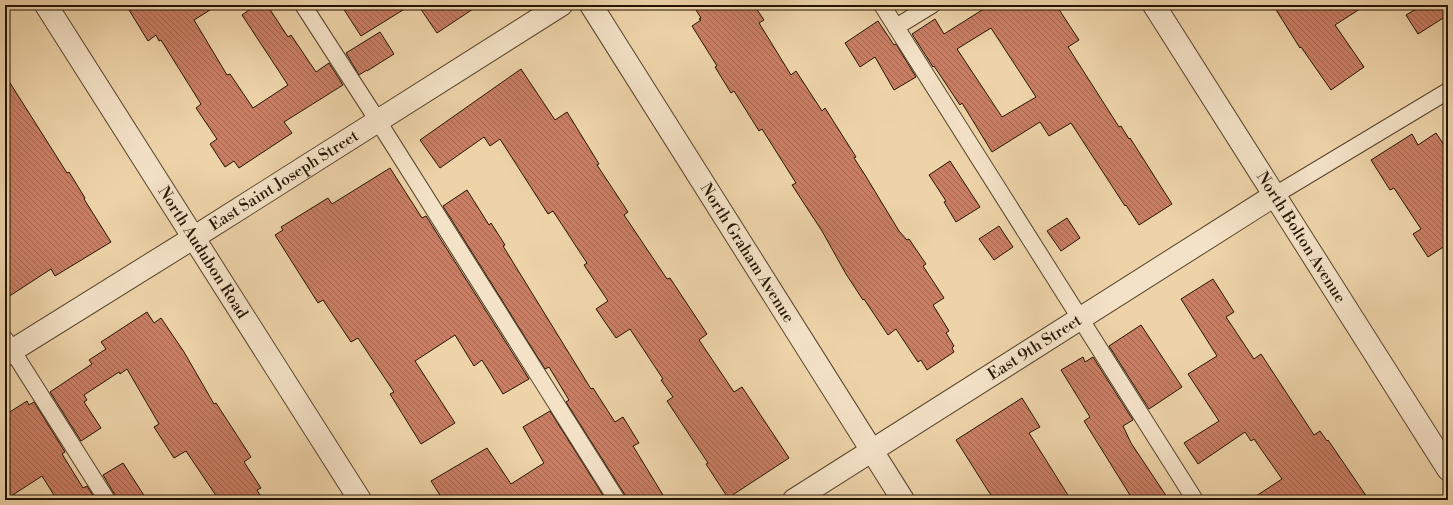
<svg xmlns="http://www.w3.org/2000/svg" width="1453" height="505" font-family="'Libre Bodoni',serif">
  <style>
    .building { fill: url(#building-back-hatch); stroke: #241402; fill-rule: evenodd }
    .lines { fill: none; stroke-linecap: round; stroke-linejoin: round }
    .service-casing { stroke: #56442c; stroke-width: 18 }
    .minor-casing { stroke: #56442c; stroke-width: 24 }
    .service { stroke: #f4e2c7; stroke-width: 16 }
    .minor { stroke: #f4e2c7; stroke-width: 22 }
    .labels { text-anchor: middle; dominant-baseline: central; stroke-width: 4; stroke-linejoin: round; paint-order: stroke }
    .street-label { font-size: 16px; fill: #241402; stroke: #f4e2c7 }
  </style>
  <defs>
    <pattern id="building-back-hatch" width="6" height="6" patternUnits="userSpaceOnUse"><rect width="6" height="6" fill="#c97e64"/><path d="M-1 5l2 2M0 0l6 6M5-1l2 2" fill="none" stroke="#a36650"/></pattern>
  </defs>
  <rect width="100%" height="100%" fill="#eed3a9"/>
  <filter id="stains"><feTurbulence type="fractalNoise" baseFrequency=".005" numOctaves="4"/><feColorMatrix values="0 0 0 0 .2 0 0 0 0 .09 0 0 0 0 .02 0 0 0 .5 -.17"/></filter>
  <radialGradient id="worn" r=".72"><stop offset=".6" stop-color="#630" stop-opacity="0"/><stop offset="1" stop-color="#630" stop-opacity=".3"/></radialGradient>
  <g class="building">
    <polygon points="126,5 218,5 194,20 227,75 230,74 253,108 288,85 242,15 256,5 267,5 288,37 291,35 316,72 329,63 343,85 284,122 292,133 239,168 234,161 225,167 210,144 217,139 196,108 201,104 161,40 159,41 156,35 148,41"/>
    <polygon points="341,5 411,5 361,36"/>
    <polygon points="418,5 479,5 437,33"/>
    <polygon points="693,5 754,5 764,20 759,23 791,75 796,71 822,111 825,108 856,157 854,158 865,175 899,231 907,240 909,239 926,264 923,266 944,298 933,305 949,331 946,333 954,346 952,348 954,352 927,370 921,360 918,362 896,329 888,335 864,299 863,300 846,274 822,231 792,185 796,183 762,129 759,131 734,91 731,93 715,67 717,66 692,26 701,20 699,19 701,18"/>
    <path d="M 990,5 L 1056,5 L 1079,40 L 1068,47 L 1119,127 L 1121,126 L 1129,139 L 1130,138 L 1172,204 L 1139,225 L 1126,205 L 1125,206 L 1071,123 L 1049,136 L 1040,122 L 992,152 L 962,103 L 960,105 L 934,66 L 933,67 L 912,34 L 935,19 L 944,34 ZM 991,28 L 1036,97 L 1002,117 L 957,49 Z"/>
    <polygon points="1273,5 1366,5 1335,25 1364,67 1331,90 1301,47 1300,48"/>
    <polygon points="1423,5 1448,5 1448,15 1418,34 1406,15"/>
    <polygon points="878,21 894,45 896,44 916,77 894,90 875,57 860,67 845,43"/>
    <polygon points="380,32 394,54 367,71 367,70 359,75 346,53"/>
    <polygon points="521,69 555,120 567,112 599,164 597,165 628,212 624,215 667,279 670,278 707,334 699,340 734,392 742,387 789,458 728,498 706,464 708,463 667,401 673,397 661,380 663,379 630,329 616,338 596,309 608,301 584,265 587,263 553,211 548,214 500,139 490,146 484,137 440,168 420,140"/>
    <polygon points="5,75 67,173 69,172 85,198 84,199 111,242 55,276 51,269 5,299"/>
    <polygon points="1436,133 1448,151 1448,244 1428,257 1413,234 1421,229 1394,188 1390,190 1371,160 1412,134 1418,145"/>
    <polygon points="950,161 980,207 956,222 944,202 946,201 929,175"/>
    <polygon points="390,168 422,218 426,216 529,379 503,394 482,360 474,366 455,335 415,361 455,423 421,444 390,394 394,392 358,338 351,342 323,300 318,303 275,235 283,230 281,227 328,198 332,204"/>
    <polygon points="467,190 489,225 491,223 505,245 503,246 591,389 593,388 615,422 623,417 639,443 633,446 666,500 626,500 625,495 566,402 569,400 549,367 545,369 443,206"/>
    <polygon points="1067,218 1080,238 1061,251 1047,231"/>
    <polygon points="999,226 1013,247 994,260 979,239"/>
    <polygon points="1213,279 1234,312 1226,317 1254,359 1261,354 1314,435 1320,431 1327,441 1328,440 1369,500 1250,500 1282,479 1254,439 1251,441 1245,432 1198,464 1184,443 1219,421 1188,374 1217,356 1181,299"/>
    <polygon points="147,312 154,323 161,318 184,352 214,404 216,403 251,457 244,462 261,488 257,490 263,500 219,500 186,451 174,458 154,427 159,424 127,369 120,374 119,372 84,395 87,400 84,402 101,428 81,441 50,392 92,364 89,360 106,349 101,342"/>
    <polygon points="1141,325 1182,387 1149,409 1109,346"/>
    <polygon points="1083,357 1085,362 1093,357 1133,420 1123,426 1131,443 1169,500 1133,500 1084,421 1090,417 1061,370"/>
    <polygon points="1022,398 1040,427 1029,433 1071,500 994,500 956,440"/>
    <polygon points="27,401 29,405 34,402 65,452 62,454 83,488 87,486 96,500 57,500 42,476 5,500 5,415"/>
    <polygon points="550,411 606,500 443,500 431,481 487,448 511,484 544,463 523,427"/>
    <polygon points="123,463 147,500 116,500 115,495 103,475"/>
  </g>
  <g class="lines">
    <defs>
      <g id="service">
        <polyline points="303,5 378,121 617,500"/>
        <polyline points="882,5 1195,500"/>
        <polyline points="896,27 932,5"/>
        <polyline points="1275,195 1448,91"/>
        <polyline points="5,339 107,500"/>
      </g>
      <g id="minor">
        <path id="s1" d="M 46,5 L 360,500"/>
        <path id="s2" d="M 591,5 L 903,500"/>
        <path id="s3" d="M 1154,5 L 1448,469"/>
        <path id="s4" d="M 5,355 L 193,238 L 561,5"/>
        <path id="s5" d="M 794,500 L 1275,195"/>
      </g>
    </defs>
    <use href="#service" class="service-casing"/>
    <use href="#minor" class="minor-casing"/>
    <use href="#service" class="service"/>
    <use href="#minor" class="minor"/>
  </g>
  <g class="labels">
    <g class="street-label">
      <text stroke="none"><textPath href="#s4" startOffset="329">East Saint Joseph Street</textPath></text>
      <text stroke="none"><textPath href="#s3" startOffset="275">North Bolton Avenue</textPath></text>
      <text stroke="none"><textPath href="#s2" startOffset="293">North Graham Avenue</textPath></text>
      <text stroke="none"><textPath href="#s1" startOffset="293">North Audubon Road</textPath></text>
      <text stroke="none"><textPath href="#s5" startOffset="285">East 9th Street</textPath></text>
    </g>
  </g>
  <rect width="1453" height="505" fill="none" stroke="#eed3a9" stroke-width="20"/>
  <rect x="6" y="6" width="1441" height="493" fill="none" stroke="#241402" stroke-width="2"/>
  <rect x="10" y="10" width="1433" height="485" fill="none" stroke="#241402"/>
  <rect width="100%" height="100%" filter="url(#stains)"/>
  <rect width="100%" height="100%" fill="url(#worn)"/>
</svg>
